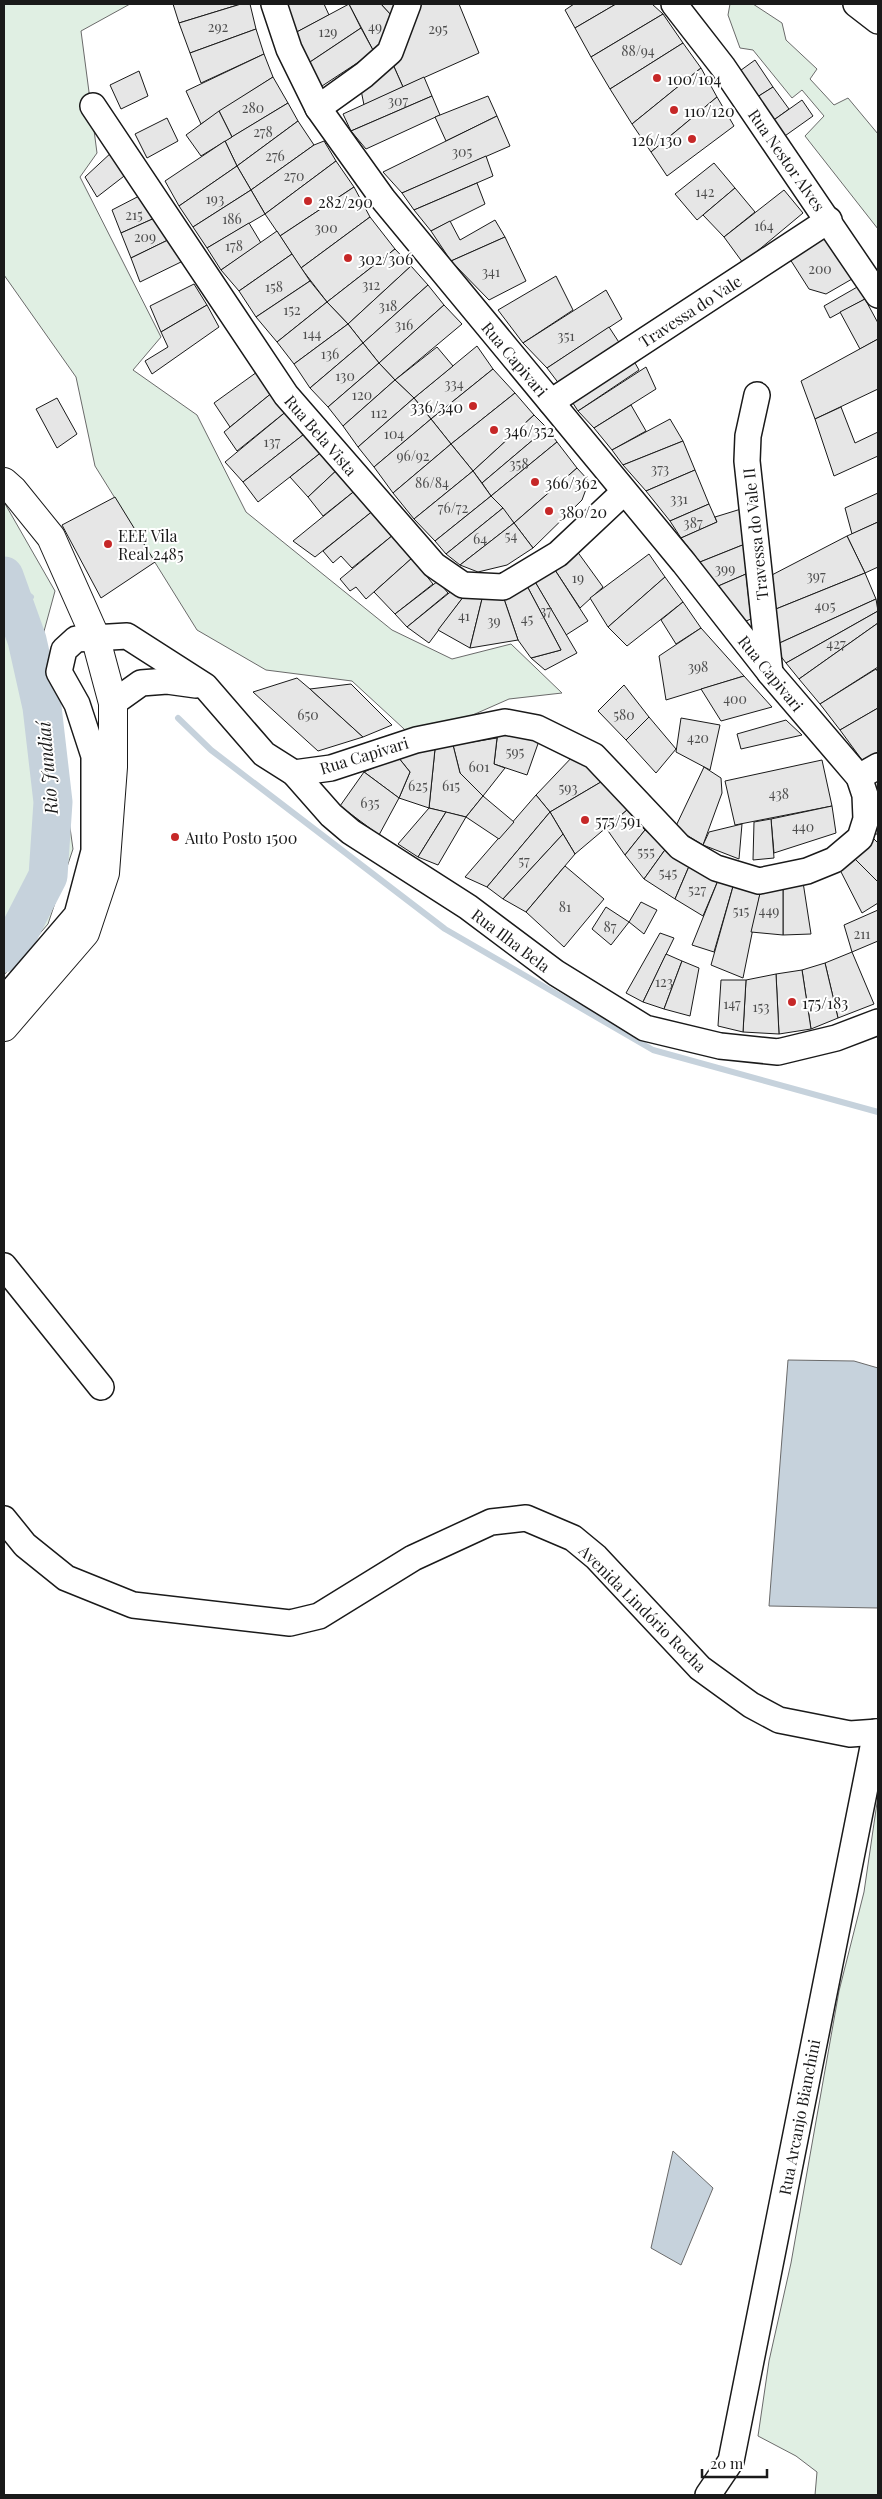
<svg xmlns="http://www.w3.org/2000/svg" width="882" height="2499" font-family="'Playfair Display',serif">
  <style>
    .green { fill: #e0efe3; stroke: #6a6a6a }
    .water { fill: #c6d2dc; stroke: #6a6a6a }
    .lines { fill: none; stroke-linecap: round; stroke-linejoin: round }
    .stream { stroke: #c6d2dc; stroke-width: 6 }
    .river { stroke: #c6d2dc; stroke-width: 39 }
    .building { fill: #e6e6e6; stroke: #1a1a1a }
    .minor-casing { stroke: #1a1a1a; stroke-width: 28 }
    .major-casing { stroke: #1a1a1a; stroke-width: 30 }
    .minor { stroke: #fff; stroke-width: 25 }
    .major { stroke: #fff; stroke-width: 28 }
    .poi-dot { fill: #c62828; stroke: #fff; stroke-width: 2 }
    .labels { text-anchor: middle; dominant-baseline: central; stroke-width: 4; stroke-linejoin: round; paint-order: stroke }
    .number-label { font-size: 14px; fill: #4d4d4d }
    .poi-label { font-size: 16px; fill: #1a1a1a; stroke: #fff; text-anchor: start }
    .street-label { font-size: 16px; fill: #1a1a1a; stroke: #fff }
    .water-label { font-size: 18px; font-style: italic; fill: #1a1a1a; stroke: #fff }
  </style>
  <rect width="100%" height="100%" fill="#fff"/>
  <g class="green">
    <polygon points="4,4 130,4 81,31 97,153 80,177 161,337 133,370 197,415 246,512 392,630 452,659 511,644 562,693 509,699 416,740 352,681 266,670 197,630 95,466 76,377 4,275"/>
    <polygon points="730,4 753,4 782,23 786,40 817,69 810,79 834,105 848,98 878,134 878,229 805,136 824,116 802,90 792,98 753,50 740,48 728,15"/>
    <polygon points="4,502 55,591 43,635 73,849 48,924 4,975"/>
    <polygon points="878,1796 878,2495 815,2495 817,2472 796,2456 758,2436 769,2361 791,2263 839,1991 864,1892"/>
  </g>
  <g class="water">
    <polygon points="788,1360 854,1361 878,1368 878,1608 769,1606"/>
    <polygon points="673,2151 713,2188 681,2265 651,2248"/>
  </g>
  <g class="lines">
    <g class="stream">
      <polyline points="7,580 31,597"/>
      <polyline points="178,718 211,750 445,929 653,1050 878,1112"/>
    </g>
    <polyline class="river" points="4,576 27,640 42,707 53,802 48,876 13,944 4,953"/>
  </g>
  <g class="building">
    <polygon points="173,4 241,4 179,23"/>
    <polygon points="241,4 250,4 256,29 190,53 179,23"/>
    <polygon points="284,4 324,4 329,15 293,34"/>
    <polygon points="349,4 361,28 307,64 293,34"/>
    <polygon points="349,4 381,4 393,17 388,35 374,52"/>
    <polygon points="381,4 399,4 393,17"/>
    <polygon points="418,4 459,4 479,53 403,87 391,60"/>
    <polygon points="574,4 616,4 575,28 565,10"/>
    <polygon points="616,4 652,4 663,14 591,57 575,28"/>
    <polygon points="663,14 683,43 610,89 591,57"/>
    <polygon points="361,28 374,52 322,86 307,64"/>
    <polygon points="256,29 264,54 201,83 190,53"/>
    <polygon points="683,43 701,68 632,124 610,89"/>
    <polygon points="264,54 273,77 201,124 186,91"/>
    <polygon points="391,60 403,87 364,105 360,85"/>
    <polygon points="755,60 773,87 754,99 737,73"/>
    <polygon points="701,68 717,97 651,152 632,124"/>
    <polygon points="139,71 148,96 121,109 110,85"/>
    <polygon points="273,77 288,103 232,137 219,111"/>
    <polygon points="424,77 432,96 351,131 343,114"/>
    <polygon points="773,87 789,109 771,122 754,99"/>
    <polygon points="432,96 440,115 366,149 351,131"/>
    <polygon points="488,96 497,116 446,141 435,117"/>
    <polygon points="717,97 734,126 667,176 651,152"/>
    <polygon points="802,100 813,116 782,138 771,122"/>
    <polygon points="288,103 298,121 237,166 225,141"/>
    <polygon points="219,111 232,137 201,156 186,135"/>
    <polygon points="497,116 510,146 402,193 383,172"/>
    <polygon points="167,118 178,141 147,158 135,134"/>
    <polygon points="298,121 314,145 251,190 237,166"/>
    <polygon points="225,141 237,166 179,206 165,181"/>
    <polygon points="324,141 336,161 265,214 251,190 314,145"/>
    <polygon points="113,151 128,173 97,197 85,177"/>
    <polygon points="486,156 493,176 414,210 402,193"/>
    <polygon points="336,161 354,187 280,236 265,214"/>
    <polygon points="714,163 735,188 697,220 675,194"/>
    <polygon points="237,166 251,190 193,227 179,206"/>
    <polygon points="477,183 485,204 431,231 414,210"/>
    <polygon points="354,187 370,217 301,268 280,236"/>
    <polygon points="735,188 755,212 724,237 703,215"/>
    <polygon points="251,190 265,214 207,248 193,227"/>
    <polygon points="784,190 803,213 743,263 724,237"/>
    <polygon points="143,194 157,217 121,233 112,210"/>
    <polygon points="157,217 170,239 131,258 121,233"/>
    <polygon points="370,217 395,249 327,302 301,268"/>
    <polygon points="495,220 505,237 451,261 431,231 450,221 460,240"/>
    <polygon points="249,223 261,243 221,270 207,248"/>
    <polygon points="277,231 292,254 239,291 221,270"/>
    <polygon points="822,232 852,279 826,294 809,289 788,256"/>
    <polygon points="505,237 526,281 489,300 451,261"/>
    <polygon points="170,239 183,261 140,282 131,258"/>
    <polygon points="395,249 411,266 348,324 327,302"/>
    <polygon points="292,254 310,281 256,317 239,291"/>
    <polygon points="411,266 428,285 363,343 348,324"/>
    <polygon points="556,276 573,310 523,343 498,310"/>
    <polygon points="310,281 327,302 277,342 256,317"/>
    <polygon points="194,284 207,305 161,332 150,306"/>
    <polygon points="428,285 444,305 379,363 363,343"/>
    <polygon points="859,286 865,299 830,318 824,306"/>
    <polygon points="606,290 622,319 547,368 523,343"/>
    <polygon points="865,299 878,323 878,339 860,349 840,312"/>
    <polygon points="327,302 348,324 294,364 277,342"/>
    <polygon points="207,305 219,327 152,374 145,361 168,347 161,332"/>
    <polygon points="444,305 462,324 395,380 379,363"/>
    <polygon points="348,324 363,343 310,388 294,364"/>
    <polygon points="609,327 622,347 563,389 547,368"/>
    <polygon points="878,339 878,389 815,419 801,381"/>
    <polygon points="363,343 379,363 328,407 310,388"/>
    <polygon points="477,346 493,369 431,419 414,398"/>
    <polygon points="437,347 453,366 414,398 395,380"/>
    <polygon points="631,356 639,370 578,411 569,397"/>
    <polygon points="379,363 395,380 343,426 328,407"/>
    <polygon points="646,367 656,389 594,428 578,411"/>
    <polygon points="493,369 515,393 451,444 431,419"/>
    <polygon points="257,372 273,392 230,427 214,403"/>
    <polygon points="395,380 414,398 358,447 343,426"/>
    <polygon points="273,392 288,410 237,451 224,432"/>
    <polygon points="515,393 534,415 473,471 451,444"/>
    <polygon points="57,398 77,434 57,448 36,409"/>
    <polygon points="414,398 431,419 374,467 358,447"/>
    <polygon points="631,405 646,431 612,450 594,428"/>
    <polygon points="841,407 855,443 878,432 878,456 834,476 815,419"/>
    <polygon points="288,410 308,431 243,482 225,462"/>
    <polygon points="534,415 547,428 482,483 473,471"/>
    <polygon points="431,419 451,444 393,493 374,467"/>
    <polygon points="670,419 683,441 623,465 612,450"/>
    <polygon points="547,428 557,442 491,496 482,483"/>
    <polygon points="308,431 323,451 258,502 243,482"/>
    <polygon points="683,441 695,470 646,491 623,465"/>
    <polygon points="557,442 577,468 514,523 491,496"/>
    <polygon points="451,444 473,471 414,519 393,493"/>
    <polygon points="323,451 339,468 308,497 290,477"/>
    <polygon points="339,468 357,489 323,516 308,497"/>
    <polygon points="577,468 589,481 582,500 533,548 514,523"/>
    <polygon points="695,470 709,504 670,521 646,491"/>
    <polygon points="473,471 491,496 435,541 414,519"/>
    <polygon points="357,489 374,510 315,557 293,541"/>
    <polygon points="878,493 878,522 852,534 845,508"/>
    <polygon points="491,496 503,508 446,554 435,541"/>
    <polygon points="115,497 155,562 101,598 62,525"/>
    <polygon points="709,504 717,522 681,538 670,521"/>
    <polygon points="503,508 514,523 460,565 446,554"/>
    <polygon points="741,509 745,544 700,562 681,538 717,522 715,517"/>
    <polygon points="374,510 393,535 352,568 341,556 333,563 323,551"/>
    <polygon points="878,522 878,567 865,573 847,536"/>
    <polygon points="514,523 533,548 507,565 478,572 460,565"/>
    <polygon points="393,535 412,558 366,599 356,587 350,591 340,579"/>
    <polygon points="847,536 865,573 771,611 768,577"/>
    <polygon points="745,544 746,574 716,587 700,562"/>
    <polygon points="574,547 603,587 580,608 553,567"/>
    <polygon points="649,554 665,577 608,627 590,598"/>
    <polygon points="412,558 433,584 395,614 374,592"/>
    <polygon points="553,567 588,621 566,635 534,580"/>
    <polygon points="865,573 876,599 773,646 771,611"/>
    <polygon points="746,574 751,619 746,621 716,587"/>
    <polygon points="665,577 683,602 627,646 608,627"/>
    <polygon points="534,580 577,653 545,670 531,658 561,650 527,586"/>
    <polygon points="438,581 448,593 407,627 395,614"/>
    <polygon points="527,586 561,650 531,658 518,640 503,596"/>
    <polygon points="454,589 464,596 429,643 407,627"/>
    <polygon points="464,596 482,599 470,648 438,630"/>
    <polygon points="503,596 518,640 470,648 482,599"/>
    <polygon points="876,599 878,611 786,663 773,646"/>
    <polygon points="683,602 701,628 676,644 661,620"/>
    <polygon points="878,611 878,623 799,679 786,663"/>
    <polygon points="878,623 878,667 820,704 799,679"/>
    <polygon points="701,628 744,676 666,700 659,656"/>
    <polygon points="876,669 878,672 878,708 840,730 820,704"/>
    <polygon points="744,676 772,707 721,721 701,689"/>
    <polygon points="297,678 310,689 363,737 318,751 253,692"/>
    <polygon points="351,684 392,725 363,737 310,689"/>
    <polygon points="624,685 649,717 626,740 598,711"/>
    <polygon points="878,708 878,752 862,760 840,730"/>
    <polygon points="649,717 676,749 656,773 626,740"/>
    <polygon points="681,718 720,725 710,770 676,752"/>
    <polygon points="786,720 802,735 741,749 737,734"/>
    <polygon points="498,731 540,738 527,775 494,764"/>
    <polygon points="497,738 494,764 505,768 483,796 460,773 453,745"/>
    <polygon points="453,745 460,773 483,796 466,817 429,808 435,749"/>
    <polygon points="435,749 429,808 399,798 410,772 398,757"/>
    <polygon points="575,754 606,779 550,812 536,795"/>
    <polygon points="398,757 410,772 399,798 364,772"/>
    <polygon points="822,760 832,806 735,825 725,781"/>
    <polygon points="704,767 721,778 722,793 703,845 675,828"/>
    <polygon points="364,772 399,798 379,835 340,806"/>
    <polygon points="878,773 878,834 871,834 871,776"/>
    <polygon points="606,779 627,810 575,854 550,812"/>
    <polygon points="536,795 550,812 487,887 465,877"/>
    <polygon points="483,796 514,822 499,839 466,817"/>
    <polygon points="832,806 836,833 774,853 771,819"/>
    <polygon points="429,808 446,812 418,857 398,844"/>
    <polygon points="627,810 645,830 625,855 606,828"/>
    <polygon points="446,812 466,817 438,865 418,857"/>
    <polygon points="550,812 563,834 503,899 487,887"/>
    <polygon points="771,819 774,858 753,860 754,822"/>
    <polygon points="742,824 739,859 703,845 709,832"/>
    <polygon points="645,830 667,847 644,879 625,855"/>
    <polygon points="563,834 575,854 526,912 503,899"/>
    <polygon points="873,838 878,843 878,882 853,857"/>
    <polygon points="667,847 690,864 675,899 644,879"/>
    <polygon points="853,857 878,882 878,903 862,913 838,866"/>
    <polygon points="690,864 719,878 703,916 675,899"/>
    <polygon points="565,866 604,899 564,947 526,912"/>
    <polygon points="719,878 734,883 714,952 692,945"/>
    <polygon points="803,882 811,934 783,935 783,886"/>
    <polygon points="734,883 761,889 743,978 711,965"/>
    <polygon points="783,886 783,935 751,932 761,889"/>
    <polygon points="641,902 657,910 644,934 629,922"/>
    <polygon points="606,907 629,922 611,945 592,929"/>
    <polygon points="878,910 878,941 852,952 844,925"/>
    <polygon points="660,933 674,938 643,1002 626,993"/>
    <polygon points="852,952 874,1004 838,1018 825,963"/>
    <polygon points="666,954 682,961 664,1009 643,1002"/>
    <polygon points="682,961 699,968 690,1016 664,1009"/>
    <polygon points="825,963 838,1018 811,1029 802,970"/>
    <polygon points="802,970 811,1029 779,1034 776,974"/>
    <polygon points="776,974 779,1034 743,1032 746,980"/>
    <polygon points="721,980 746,980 743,1032 718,1026"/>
  </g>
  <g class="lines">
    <defs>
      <g id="minor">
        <polyline points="274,4 289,49 318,108 383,199 684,563 770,673 859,777 865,795 866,819 860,838 834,860 807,871 759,881 716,868 680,847 594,756 537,728 505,722 416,740 331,768 294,773"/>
        <polyline points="674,4 723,67 878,295"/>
        <polyline points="856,4 878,21"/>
        <polyline points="93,106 286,395 434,565 463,585 503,587 558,554 624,492"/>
        <polyline points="318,108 364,75 390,52 408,4"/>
        <polyline points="757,395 748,436 747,461 770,673"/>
        <polyline points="551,402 829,220"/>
        <polyline points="113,703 141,683 167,681 196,685"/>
        <polyline points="859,777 878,766"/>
        <polyline points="4,1000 77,915 94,851 94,756 77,704 59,672 64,650 76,639 127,636 205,686 264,754 294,773 331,815 351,832 468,907 556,973 645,1028 720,1046 778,1052 836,1038 878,1022"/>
        <polyline points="4,1266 101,1387"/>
        <polyline points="4,1519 25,1545 66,1578 133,1605 290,1623 319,1616 413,1558 491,1522 526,1518 573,1538 596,1557 700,1668 751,1705 779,1720 850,1734 878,1732"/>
        <polyline points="708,2495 731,2461 876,1732"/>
      </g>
      <polyline id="major" points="4,482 13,490 51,537 95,636 113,703 113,767 105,873 85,933 4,1027"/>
    </defs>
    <use href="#minor" class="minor-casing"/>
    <use href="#major" class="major-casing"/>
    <use href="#minor" class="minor"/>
    <use href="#major" class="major"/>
  </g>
  <g class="poi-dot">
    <circle cx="657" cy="78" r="5"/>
    <circle cx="674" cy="110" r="5"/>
    <circle cx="692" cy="139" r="5"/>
    <circle cx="308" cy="201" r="5"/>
    <circle cx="348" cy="258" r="5"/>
    <circle cx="473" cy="406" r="5"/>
    <circle cx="494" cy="430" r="5"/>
    <circle cx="535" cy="482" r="5"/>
    <circle cx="549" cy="511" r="5"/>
    <circle cx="108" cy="544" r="5"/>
    <circle cx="585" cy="820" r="5"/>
    <circle cx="175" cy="837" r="5"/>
    <circle cx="792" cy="1002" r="5"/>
  </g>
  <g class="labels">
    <g class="number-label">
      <text x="218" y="26">292</text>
      <text x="375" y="26">49</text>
      <text x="438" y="28">295</text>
      <text x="328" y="31">129</text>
      <text x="638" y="50">88/94</text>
      <text x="398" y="100">307</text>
      <text x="253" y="107">280</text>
      <text x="263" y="131">278</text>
      <text x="462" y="151">305</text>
      <text x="275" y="155">276</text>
      <text x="294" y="175">270</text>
      <text x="705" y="191">142</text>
      <text x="215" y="198">193</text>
      <text x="134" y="214">215</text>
      <text x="232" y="218">186</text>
      <text x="764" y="225">164</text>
      <text x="326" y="227">300</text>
      <text x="145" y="236">209</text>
      <text x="234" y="245">178</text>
      <text x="820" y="268">200</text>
      <text x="491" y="271">341</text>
      <text x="371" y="284">312</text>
      <text x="274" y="286">158</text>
      <text x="388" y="305">318</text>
      <text x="292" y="309">152</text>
      <text x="404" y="324">316</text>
      <text x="312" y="333">144</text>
      <text x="566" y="335">351</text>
      <text x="330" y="353">136</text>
      <text x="345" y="375">130</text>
      <text x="454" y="383">334</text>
      <text x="362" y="394">120</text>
      <text x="379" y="412">112</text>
      <text x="394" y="433">104</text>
      <text x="272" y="441">137</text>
      <text x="413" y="455">96/92</text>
      <text x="519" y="463">358</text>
      <text x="660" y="468">373</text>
      <text x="432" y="482">86/84</text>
      <text x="679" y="498">331</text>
      <text x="453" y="507">76/72</text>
      <text x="693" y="522">387</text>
      <text x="511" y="535">54</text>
      <text x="480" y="538">64</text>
      <text x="725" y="568">399</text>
      <text x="816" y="575">397</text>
      <text x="578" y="577">19</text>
      <text x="825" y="605">405</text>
      <text x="546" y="610">37</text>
      <text x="464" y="615">41</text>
      <text x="527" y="618">45</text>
      <text x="494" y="620">39</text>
      <text x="836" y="643">427</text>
      <text x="698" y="666">398</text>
      <text x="735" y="698">400</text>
      <text x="308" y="714">650</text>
      <text x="624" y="714">580</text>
      <text x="698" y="737">420</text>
      <text x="515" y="751">595</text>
      <text x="479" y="766">601</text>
      <text x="418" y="785">625</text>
      <text x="451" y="785">615</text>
      <text x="568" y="787">593</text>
      <text x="779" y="793">438</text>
      <text x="370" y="802">635</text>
      <text x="803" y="826">440</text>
      <text x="646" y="851">555</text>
      <text x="524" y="860">57</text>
      <text x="668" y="872">545</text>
      <text x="697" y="889">527</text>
      <text x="565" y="906">81</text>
      <text x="741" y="910">515</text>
      <text x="769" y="910">449</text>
      <text x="610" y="926">87</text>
      <text x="862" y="933">211</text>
      <text x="664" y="981">123</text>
      <text x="732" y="1003">147</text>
      <text x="761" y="1006">153</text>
    </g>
    <g class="poi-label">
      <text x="667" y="78">100/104</text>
      <text x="684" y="110">110/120</text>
      <text x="682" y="139" text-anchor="end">126/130</text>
      <text x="318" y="201">282/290</text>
      <text x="358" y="258">302/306</text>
      <text x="463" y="406" text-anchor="end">336/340</text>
      <text x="504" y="430">346/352</text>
      <text x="545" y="482">366/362</text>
      <text x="559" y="511">380/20</text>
      <text x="118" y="535">EEE Vila<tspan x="118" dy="18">Real 2485</tspan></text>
      <text x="595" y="820">575/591</text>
      <text x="185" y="837">Auto Posto 1500</text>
      <text x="802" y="1002">175/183</text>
    </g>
    <g class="street-label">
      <text transform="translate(787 160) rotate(55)">Rua Nestor Alves</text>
      <text transform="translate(690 311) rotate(-33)">Travessa do Vale</text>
      <text transform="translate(515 359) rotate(50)">Rua Capivari</text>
      <text transform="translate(321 435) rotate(49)">Rua Bela Vista</text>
      <text transform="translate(755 534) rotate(-96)">Travessa do Vale II</text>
      <text transform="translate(771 673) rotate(51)">Rua Capivari</text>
      <text transform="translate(364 755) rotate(-17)">Rua Capivari</text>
      <text transform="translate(511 940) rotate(37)">Rua Ilha Bela</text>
      <text transform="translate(643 1608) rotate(45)">Avenida Lindório Rocha</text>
      <text transform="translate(799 2117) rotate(-79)">Rua Arcanjo Bianchini</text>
    </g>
    <g class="water-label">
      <text transform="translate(47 768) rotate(-95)">Rio Jundiaí</text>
    </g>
  </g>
  <rect width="882" height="2499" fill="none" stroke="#1a1a1a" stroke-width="10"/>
  <path d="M702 2469v8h65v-8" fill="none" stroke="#1a1a1a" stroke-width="2.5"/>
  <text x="710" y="2469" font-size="15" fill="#1a1a1a" stroke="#ffffff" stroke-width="4" paint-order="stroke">20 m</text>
</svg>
